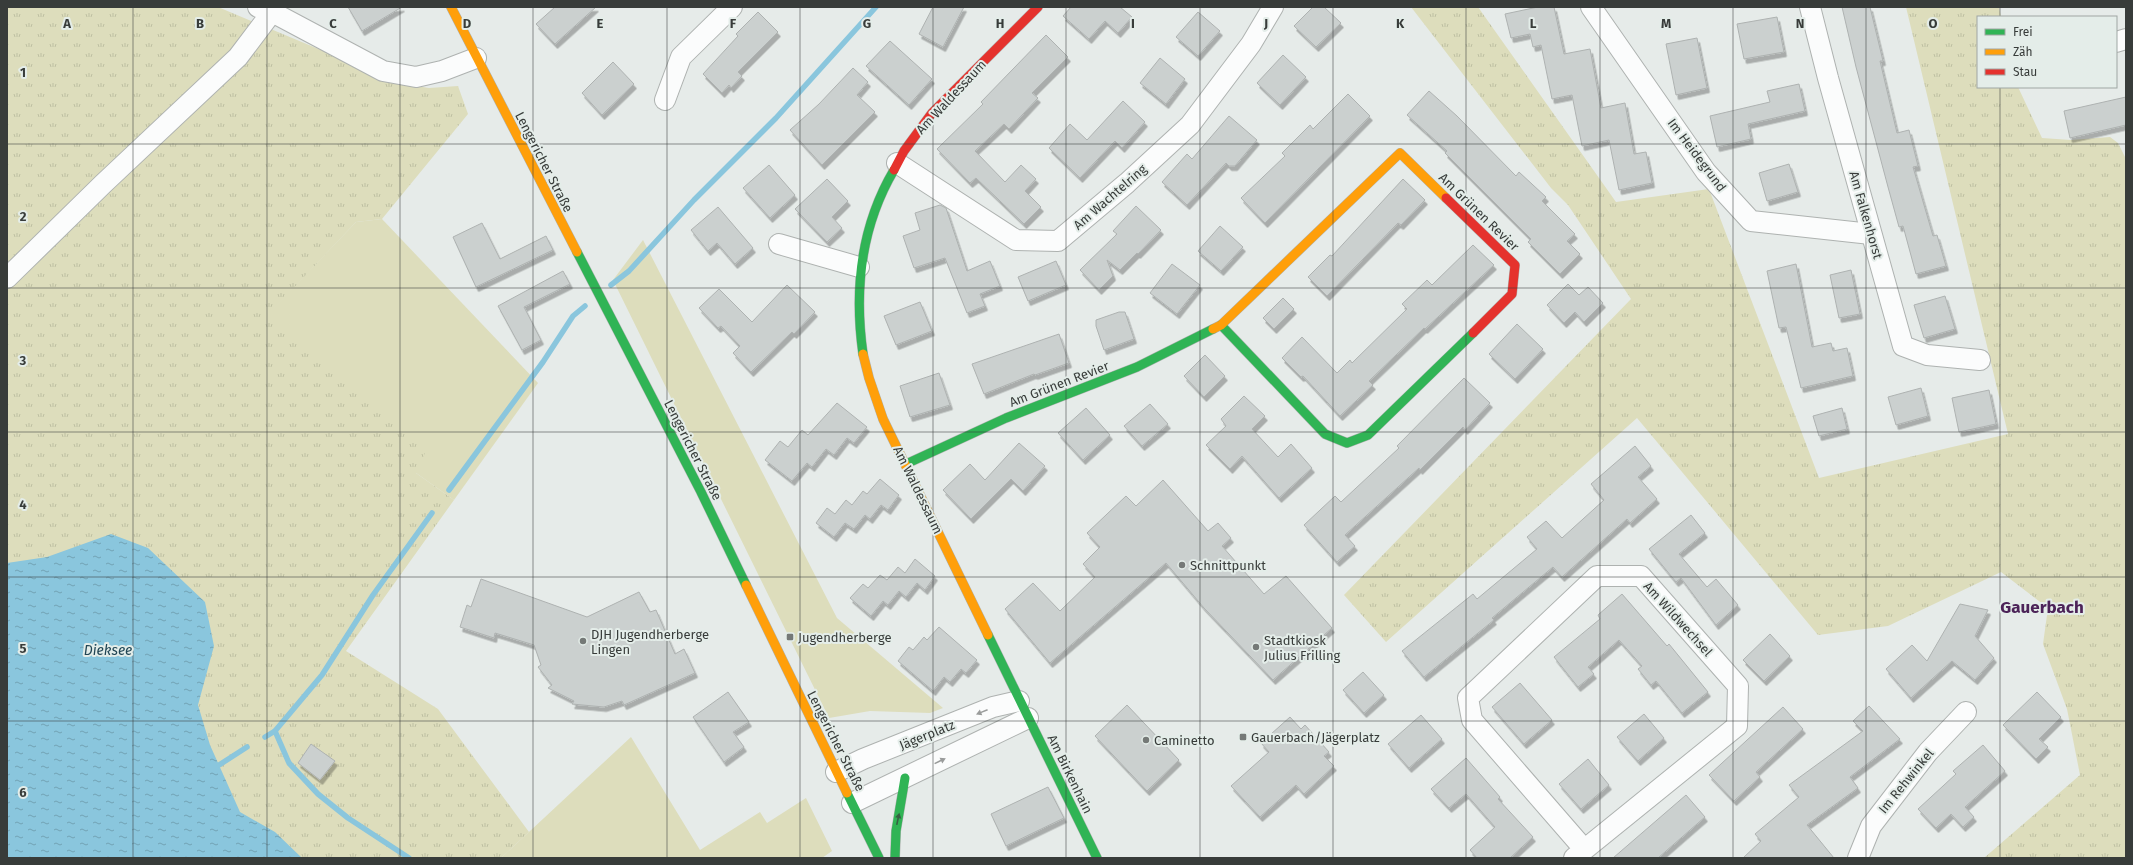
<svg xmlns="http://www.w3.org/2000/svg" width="2133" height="865" font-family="'Fira Sans',sans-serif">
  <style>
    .grass { fill: #ddddbc }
    .park { fill: url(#park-tufts) }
    .water { fill: url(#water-ripples) }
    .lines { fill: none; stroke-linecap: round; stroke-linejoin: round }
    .stream { stroke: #8ac6dd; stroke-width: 5.5 }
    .building { fill: #cbd0cf; stroke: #aeb2b1; filter: url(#shadow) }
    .street-casing { stroke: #aeb2b0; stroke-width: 22 }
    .fast-casing { stroke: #aeb2b0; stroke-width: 10 }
    .slow-casing { stroke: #aeb2b0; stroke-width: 10 }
    .jam-casing { stroke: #aeb2b0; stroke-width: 10 }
    .street { stroke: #fbfcfc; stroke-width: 20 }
    .fast { stroke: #30b455; stroke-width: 9 }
    .slow { stroke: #ff9f0a; stroke-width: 9 }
    .jam { stroke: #e5322d; stroke-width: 9 }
    .oneway { fill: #9a9c9b }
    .oneway2 { fill: #366042 }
    .grid { fill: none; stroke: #383c3a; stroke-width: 1; stroke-opacity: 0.55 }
    .poi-dot { fill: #757977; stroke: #e4ede9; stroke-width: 1.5 }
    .labels { text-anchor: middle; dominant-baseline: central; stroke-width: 4; stroke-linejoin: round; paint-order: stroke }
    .street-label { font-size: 13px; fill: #383c3a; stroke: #e4ede9 }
    .poi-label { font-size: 13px; fill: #383c3a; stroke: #e4ede9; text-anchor: start }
    .water-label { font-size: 14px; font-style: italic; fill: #214655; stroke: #e4ede9 }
    .district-label { font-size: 17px; font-weight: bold; fill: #4c2358; stroke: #e4ede9 }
    .grid-label { font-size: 13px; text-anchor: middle; font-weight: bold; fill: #383c3a; stroke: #e4ede9; stroke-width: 4; stroke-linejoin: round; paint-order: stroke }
  </style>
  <defs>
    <pattern id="park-tufts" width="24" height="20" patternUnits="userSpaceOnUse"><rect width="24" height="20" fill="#ddddbc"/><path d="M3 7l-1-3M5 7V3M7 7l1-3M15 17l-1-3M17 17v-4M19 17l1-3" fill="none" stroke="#bebfa2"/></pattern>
    <pattern id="water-ripples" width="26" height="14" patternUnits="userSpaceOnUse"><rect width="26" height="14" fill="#8ac6dd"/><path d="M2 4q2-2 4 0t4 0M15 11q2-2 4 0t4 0" fill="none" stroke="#72a2b4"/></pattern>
    <filter id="shadow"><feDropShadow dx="2.5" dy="4.5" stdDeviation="0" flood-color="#0004"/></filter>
  </defs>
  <rect width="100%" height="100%" fill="#e6ebe9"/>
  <g class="grass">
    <polygon points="382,219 538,383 454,500 416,473 268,314 356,222"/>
    <polygon points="643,240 837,618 943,708 930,713 870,711 829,718 613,280"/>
    <polygon points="631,737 700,850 760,812 767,823 806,798 832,851 822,858 501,858"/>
  </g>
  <g class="park">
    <polygon points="7,7 218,7 340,58 377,80 429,88 458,86 468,114 382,219 356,222 269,314 427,449 416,473 454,500 346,651 438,709 529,832 501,858 7,858"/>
    <polygon points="1411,7 1478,7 1616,202 1709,189 1819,478 2008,434 1906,7 1999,7 2001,17 1978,17 1978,87 2018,87 2042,138 2071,140 2110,137 2118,143 2126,159 2126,858 1984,858 2080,775 2067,709 2043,644 2048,608 2001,572 1888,626 1818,635 1637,418 1386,642 1344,595 1631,299 1568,205 1551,188"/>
  </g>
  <polygon class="water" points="111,534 148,548 205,602 214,646 198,705 210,745 240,812 275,832 302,858 7,858 7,563 47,557"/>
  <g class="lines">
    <g class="stream">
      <polyline points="611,285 629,271 694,200 776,118 876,7"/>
      <polyline points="449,490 543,362 573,316 585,306"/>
      <polyline points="275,731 289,763 318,794 348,818 409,858"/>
      <polyline points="265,737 275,731 322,675 373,595 432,513"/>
      <polyline points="219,765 247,747"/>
    </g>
  </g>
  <g class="building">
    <polygon points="348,7 402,7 362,31"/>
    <polygon points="555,7 596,7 555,44 536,24"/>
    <polygon points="933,7 964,7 943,47 919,34"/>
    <polygon points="1071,7 1120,7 1132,17 1118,33 1105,21 1089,39 1063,16"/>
    <polygon points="1313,7 1324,7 1341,23 1316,47 1294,26"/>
    <polygon points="1538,7 1554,7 1564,54 1590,49 1601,108 1625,103 1634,154 1646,152 1652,183 1619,190 1609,140 1582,146 1572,95 1552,99 1541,45 1533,47 1530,34 1511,38 1505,14"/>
    <polygon points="1842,7 1870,7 1883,61 1880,61 1897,133 1909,130 1918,166 1913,167 1933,236 1937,235 1946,266 1916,274 1903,226 1899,227 1888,187 1856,67"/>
    <polygon points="758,12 778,32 738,72 742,76 731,88 729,85 722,93 703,74 738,36 736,34"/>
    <polygon points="1198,12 1220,31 1198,56 1176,37"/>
    <polygon points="1777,17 1784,52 1744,59 1737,24"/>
    <polygon points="1046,35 1068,57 1032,93 1038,98 1009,129 1004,124 975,151 1005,182 1021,165 1036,179 1025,191 1041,207 1024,224 976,178 970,183 937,149 983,104 981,102"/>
    <polygon points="1697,38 1707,88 1676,95 1666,44"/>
    <polygon points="890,41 932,79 909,105 866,66"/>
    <polygon points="1283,55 1306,77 1280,105 1257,83"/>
    <polygon points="1160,58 1185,79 1166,104 1140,83"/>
    <polygon points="613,62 634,84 602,115 582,93"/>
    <polygon points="853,68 868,82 857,95 875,112 822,165 790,130 819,104"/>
    <polygon points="1799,84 1805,111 1748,124 1751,139 1717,147 1710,116 1770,102 1767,91"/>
    <polygon points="1429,91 1457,116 1516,176 1519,172 1546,197 1542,201 1575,234 1567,241 1580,254 1560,274 1528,242 1531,239 1445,153 1447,151 1407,115"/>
    <polygon points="1348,94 1370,116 1265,223 1241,198 1285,156 1282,153 1310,125 1313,129"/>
    <polygon points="2126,97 2126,125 2070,138 2064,111"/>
    <polygon points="1123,101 1145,122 1122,148 1115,141 1080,178 1049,148 1070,124 1087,140"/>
    <polygon points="1229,116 1257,140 1235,166 1229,166 1226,163 1187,205 1162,182 1187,154 1192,159"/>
    <polygon points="1789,164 1798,192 1767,201 1759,173"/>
    <polygon points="769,165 795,195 770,218 743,188"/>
    <polygon points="827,179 848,201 832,217 842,228 827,242 795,209"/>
    <polygon points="1403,179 1425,200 1401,225 1398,223 1327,296 1308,277 1330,255 1332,256"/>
    <polygon points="940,205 946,208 967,271 990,261 1000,286 980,294 985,306 967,313 945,258 914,268 903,236 920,230 915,213"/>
    <polygon points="1136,206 1161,230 1138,254 1137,253 1120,270 1107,260 1113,276 1099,290 1080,270 1117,234 1113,231"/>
    <polygon points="718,207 753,248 735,264 717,243 708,251 691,230"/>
    <polygon points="482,223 500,259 546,236 553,250 476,287 453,237"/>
    <polygon points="1220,226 1243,247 1221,271 1198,251"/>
    <polygon points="1473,245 1494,265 1425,329 1424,328 1369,381 1373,385 1340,416 1303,376 1301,377 1282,358 1302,337 1337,373 1350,360 1352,363 1407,309 1402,304 1427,280 1432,285"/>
    <polygon points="1056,261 1066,285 1028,301 1018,277"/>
    <polygon points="1172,264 1200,285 1177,314 1150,293"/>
    <polygon points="1796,264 1812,347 1831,343 1833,351 1847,348 1853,376 1801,388 1786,327 1779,328 1767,271"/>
    <polygon points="1851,270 1860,314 1839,318 1830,275"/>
    <polygon points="563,271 570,284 524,307 541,340 522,350 498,306"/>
    <polygon points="1568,284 1579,295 1588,287 1603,303 1584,322 1575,312 1564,323 1547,305"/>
    <polygon points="787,285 815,312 794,334 792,332 751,372 733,353 740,346 721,326 718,328 699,308 719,289 752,322"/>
    <polygon points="1945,296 1955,329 1924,338 1914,305"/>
    <polygon points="1283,298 1294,309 1274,329 1263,318"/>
    <polygon points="920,302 932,331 896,345 884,316"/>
    <polygon points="1119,312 1125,312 1134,339 1104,350 1096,326 1096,320"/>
    <polygon points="1517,324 1543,349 1515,379 1489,354"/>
    <polygon points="1059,334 1069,363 1035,375 1034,374 984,394 972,364"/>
    <polygon points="1205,355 1225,376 1204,397 1184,376"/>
    <polygon points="939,373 950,405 910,417 900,386"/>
    <polygon points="1464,378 1490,403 1465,430 1463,427 1420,470 1419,468 1345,535 1355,546 1337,562 1304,525 1335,496 1341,502 1399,448 1397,446"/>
    <polygon points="1921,388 1928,416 1896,425 1888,397"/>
    <polygon points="1989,390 1996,424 1959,432 1952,398"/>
    <polygon points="1244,396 1265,416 1252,429 1278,457 1291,444 1312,468 1279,498 1242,456 1230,469 1206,445 1226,426 1221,419"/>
    <polygon points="837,403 867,427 854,443 847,438 834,455 826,449 812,467 807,463 792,481 765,460 780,441 788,447 802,430 808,435"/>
    <polygon points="1150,404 1168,424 1142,446 1124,426"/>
    <polygon points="1086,408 1110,435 1083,460 1058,433"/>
    <polygon points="1842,408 1847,429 1819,436 1813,416"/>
    <polygon points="1019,443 1045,466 1023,491 1011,479 971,519 943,490 970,464 985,480"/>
    <polygon points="1635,446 1651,466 1638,477 1657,499 1630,523 1627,519 1562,577 1553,567 1492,618 1494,620 1424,677 1402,651 1473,594 1477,599 1537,549 1527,537 1546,521 1562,538 1604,500 1591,484"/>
    <polygon points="880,479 899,495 888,510 881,505 870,519 865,515 854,529 845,523 834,537 816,523 827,508 835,514 846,500 852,505 863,491 867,494"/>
    <polygon points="1163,480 1208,531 1218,523 1231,538 1222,546 1264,594 1286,576 1332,628 1273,680 1204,608 1166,563 1050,663 1005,609 1033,583 1060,611 1095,577 1083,564 1100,547 1087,533 1126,496 1136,506"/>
    <polygon points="1691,515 1705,533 1679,554 1707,587 1716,579 1738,605 1716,625 1681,578 1676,582 1649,549"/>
    <polygon points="915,559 935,576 925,590 917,583 906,597 899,591 888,605 883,601 871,616 850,598 863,584 868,588 880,575 887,580 898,567 905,573"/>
    <polygon points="481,579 587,617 639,592 650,612 656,610 675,654 684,649 695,673 624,705 622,701 604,707 572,704 574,701 548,688 552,685 538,667 541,665 534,645 495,633 494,638 460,627 467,605 471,607"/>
    <polygon points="1622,594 1667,646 1669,644 1708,692 1682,713 1656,681 1651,685 1638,669 1642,666 1619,640 1588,667 1594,674 1578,687 1554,657 1600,619 1598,615"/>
    <polygon points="1960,604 1988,610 1975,636 1994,658 1975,680 1952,661 1911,698 1886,669 1912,645 1927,661"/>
    <polygon points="939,627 977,660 966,673 961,669 950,682 944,677 933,691 898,661 909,647 913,650 924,637 927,640"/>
    <polygon points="1770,634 1790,656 1764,681 1743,660"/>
    <polygon points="1363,672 1384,695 1364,713 1343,690"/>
    <polygon points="1520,683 1552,720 1524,744 1492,707"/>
    <polygon points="728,692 749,722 733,732 744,747 724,762 693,717"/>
    <polygon points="2037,692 2061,717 2039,739 2048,747 2036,759 2003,725"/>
    <polygon points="1127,705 1179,760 1147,791 1095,736"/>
    <polygon points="1869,706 1900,739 1850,777 1858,788 1807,825 1834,858 1743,858 1761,841 1755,834 1799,797 1789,785 1863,731 1853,721"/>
    <polygon points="1783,707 1803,729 1756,772 1760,777 1734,801 1709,775"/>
    <polygon points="1644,714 1664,738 1638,761 1617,737"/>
    <polygon points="1421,715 1442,739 1409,768 1388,744"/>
    <polygon points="1290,717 1301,729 1305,725 1329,752 1324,756 1334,766 1304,794 1296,785 1260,817 1231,786 1269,752 1261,743"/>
    <polygon points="311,744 335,761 320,780 298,763"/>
    <polygon points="1983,745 2005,771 1965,807 1974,817 1963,827 1951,814 1936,828 1918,809 1956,774 1953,771"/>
    <polygon points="1466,758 1500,797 1498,799 1533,837 1510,858 1477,858 1470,850 1495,827 1466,794 1449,808 1431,789"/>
    <polygon points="1588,759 1609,785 1581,809 1559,784"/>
    <polygon points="1048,787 1064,818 1006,846 991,814"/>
    <polygon points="1686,795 1705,817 1658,858 1613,858"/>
  </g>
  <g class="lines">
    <defs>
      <g id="street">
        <polyline points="258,7 272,12 383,71 416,77 442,71 476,58"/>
        <polyline points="1591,7 1706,172 1751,221 1871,234"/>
        <polyline points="1810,7 1828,78 1903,346 1927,355 1980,360"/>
        <polyline points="2116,42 2126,39"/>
        <polyline points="665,100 681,57 732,7"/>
        <polyline points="897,163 1016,240 1058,241 1127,183 1190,125 1251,44 1273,7"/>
        <polyline points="779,244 859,267"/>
        <polyline points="7,278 103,184 238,57 272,12"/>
        <polyline points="836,772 863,759 993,707 1019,701"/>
        <polyline points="852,803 1028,718"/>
        <polyline points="1574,858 1737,726 1738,686 1641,576 1597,576 1468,698 1472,720 1584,849"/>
        <polyline points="1858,858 1871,826 1928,752 1966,712"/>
      </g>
      <g id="fast">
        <polyline points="577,252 701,492 746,585"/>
        <polyline points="1221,325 1325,434 1347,443 1368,435 1473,333"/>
        <path d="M 863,354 C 854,290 861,226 894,170"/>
        <polyline points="906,464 1006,418 1137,367 1213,329"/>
        <polyline points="988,635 1097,858"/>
        <polyline points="847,793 879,858"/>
        <polyline points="895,858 896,831 905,778"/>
      </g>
      <g id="slow">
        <polyline points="451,7 577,252"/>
        <polyline points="1213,329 1221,325 1400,153 1446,198"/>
        <polyline points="863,354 869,378 883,419 988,635"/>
        <polyline points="746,585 847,793"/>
      </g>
      <g id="jam">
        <polyline points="894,170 904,151 932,113 1038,7"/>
        <polyline points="1446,198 1515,265 1512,294 1473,333"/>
      </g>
    </defs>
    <use href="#street" class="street-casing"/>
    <use href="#fast" class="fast-casing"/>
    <use href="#slow" class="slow-casing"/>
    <use href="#jam" class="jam-casing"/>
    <use href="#street" class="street"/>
    <use href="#fast" class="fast"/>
    <use href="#slow" class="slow"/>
    <use href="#jam" class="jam"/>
  </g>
  <defs><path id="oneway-solid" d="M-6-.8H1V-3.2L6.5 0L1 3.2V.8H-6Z"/></defs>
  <g class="oneway">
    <use href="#oneway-solid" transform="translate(982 712) rotate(158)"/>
    <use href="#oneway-solid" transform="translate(940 761) rotate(-26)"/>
  </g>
  <use class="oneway2" href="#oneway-solid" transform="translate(898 819) rotate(-78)"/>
  <path class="grid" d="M 133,7 L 133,858M 267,7 L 267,858M 400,7 L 400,858M 533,7 L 533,858M 667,7 L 667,858M 800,7 L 800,858M 933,7 L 933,858M 1066,7 L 1066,858M 1200,7 L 1200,858M 1333,7 L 1333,858M 1466,7 L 1466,858M 1600,7 L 1600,858M 1733,7 L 1733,858M 1866,7 L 1866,858M 2000,7 L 2000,17M 2000,87 L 2000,858M 7,144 L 2126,144M 7,288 L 2126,288M 7,432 L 2126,432M 7,577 L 2126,577M 7,721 L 2126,721"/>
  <g class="poi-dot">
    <circle cx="1182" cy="565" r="4"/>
    <rect x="786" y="633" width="8" height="8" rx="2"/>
    <circle cx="583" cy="641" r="4"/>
    <circle cx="1256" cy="647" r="4"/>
    <rect x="1239" y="733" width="8" height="8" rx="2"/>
    <circle cx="1146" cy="740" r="4"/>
  </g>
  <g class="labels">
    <g class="street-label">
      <text transform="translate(951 97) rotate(-47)">Am Waldessaum</text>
      <text transform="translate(1697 155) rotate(53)">Im Heidegrund</text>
      <text transform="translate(544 162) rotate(63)">Lengericher Straße</text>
      <text transform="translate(1110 197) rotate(-41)">Am Wachtelring</text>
      <text transform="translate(1479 212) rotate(44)">Am Grünen Revier</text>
      <text transform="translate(1866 215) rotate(74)">Am Falkenhorst</text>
      <text transform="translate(1059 384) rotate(-21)">Am Grünen Revier</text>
      <text transform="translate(693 450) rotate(63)">Lengericher Straße</text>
      <text transform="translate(918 490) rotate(64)">Am Waldessaum</text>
      <text transform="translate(1678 619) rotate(48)">Am Wildwechsel</text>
      <text transform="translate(927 735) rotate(-22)">Jägerplatz</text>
      <text transform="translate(836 741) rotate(63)">Lengericher Straße</text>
      <text transform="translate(1070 774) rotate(64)">Am Birkenhain</text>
      <text transform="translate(1906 781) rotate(-51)">Im Rehwinkel</text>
    </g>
    <g class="poi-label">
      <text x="1190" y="565">Schnittpunkt</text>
      <text x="591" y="634">DJH Jugendherberge<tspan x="591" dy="15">Lingen</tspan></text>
      <text x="798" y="637">Jugendherberge</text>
      <text x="1264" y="640">Stadtkiosk<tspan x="1264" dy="15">Julius Frilling</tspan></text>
      <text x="1251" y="737">Gauerbach/Jägerplatz</text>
      <text x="1154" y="740">Caminetto</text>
    </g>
    <g class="water-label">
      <text x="108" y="650">Dieksee</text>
    </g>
    <g class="district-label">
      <text x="2042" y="607">Gauerbach</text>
    </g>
  </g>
  <g class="grid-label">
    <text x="67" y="28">A</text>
    <text x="200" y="28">B</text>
    <text x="333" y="28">C</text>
    <text x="467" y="28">D</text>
    <text x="600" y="28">E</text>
    <text x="733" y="28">F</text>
    <text x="867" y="28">G</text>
    <text x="1000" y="28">H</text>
    <text x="1133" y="28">I</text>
    <text x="1266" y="28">J</text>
    <text x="1400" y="28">K</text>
    <text x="1533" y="28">L</text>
    <text x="1666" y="28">M</text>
    <text x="1800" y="28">N</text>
    <text x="1933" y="28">O</text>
    <text x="23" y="77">1</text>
    <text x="23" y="221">2</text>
    <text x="23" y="365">3</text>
    <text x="23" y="509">4</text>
    <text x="23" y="653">5</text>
    <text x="23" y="797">6</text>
  </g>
  <rect width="2133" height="865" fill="none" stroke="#383c3a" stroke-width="16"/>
  <rect x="1977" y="16" width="140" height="72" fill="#e4ede9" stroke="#9fa6a3"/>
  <rect x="1985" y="29" width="20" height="6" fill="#30b455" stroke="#9fa6a3"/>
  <text x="2013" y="36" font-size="12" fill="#383c3a">Frei</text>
  <rect x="1985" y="49" width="20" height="6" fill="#ff9f0a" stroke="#9fa6a3"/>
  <text x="2013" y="56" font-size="12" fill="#383c3a">Zäh</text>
  <rect x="1985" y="69" width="20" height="6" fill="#e5322d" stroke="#9fa6a3"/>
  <text x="2013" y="76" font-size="12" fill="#383c3a">Stau</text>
</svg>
